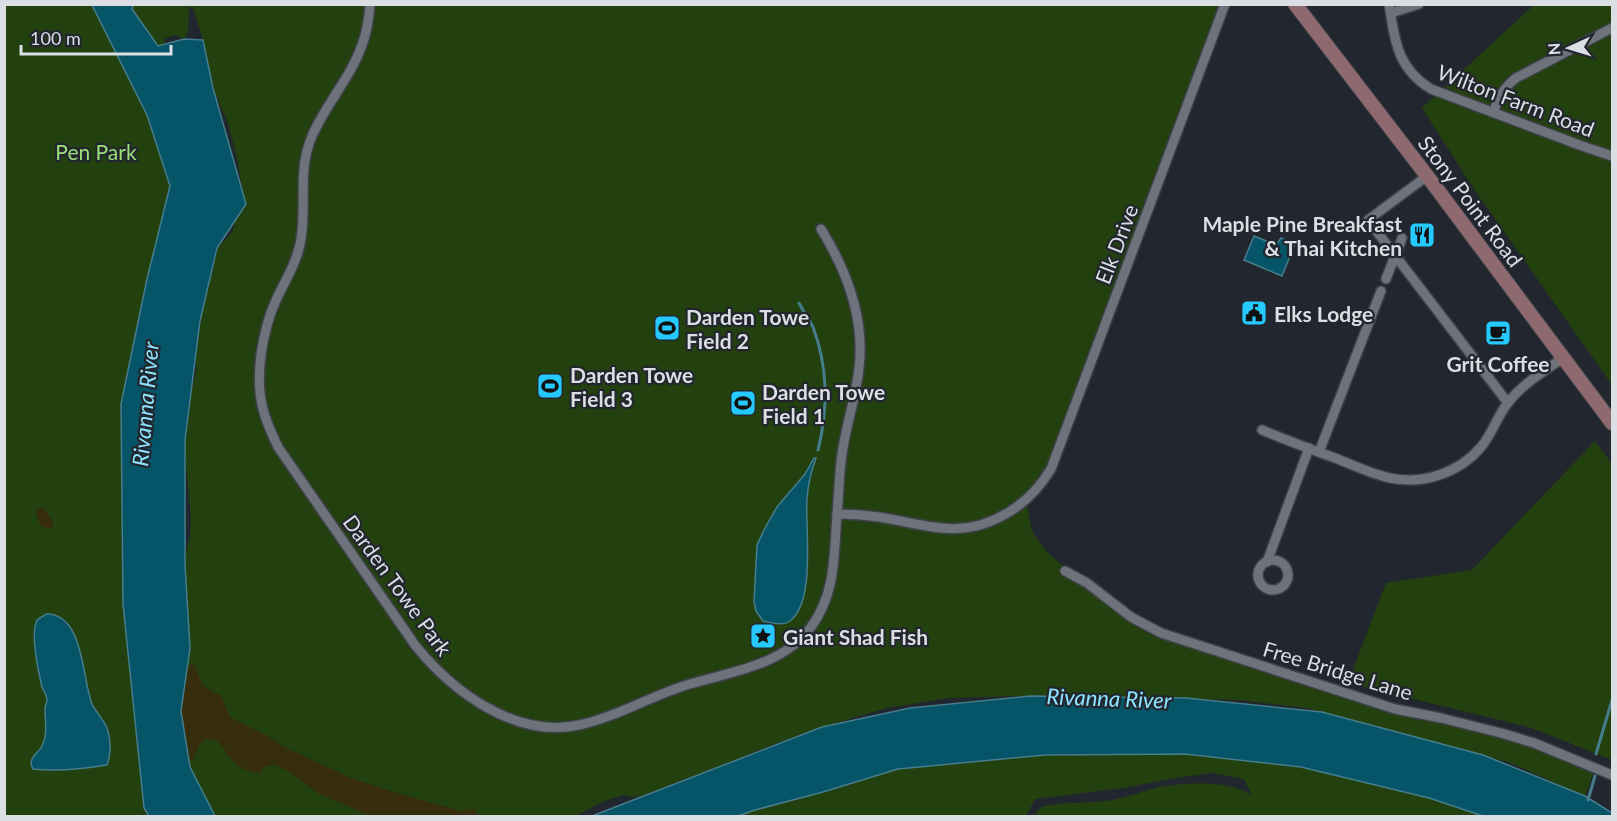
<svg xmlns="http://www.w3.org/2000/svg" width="1617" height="821" font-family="Lato,sans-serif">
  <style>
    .green { fill: #23410e }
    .sand { fill: #352d0c }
    .water { fill: #065467; stroke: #467d8c; stroke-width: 1.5 }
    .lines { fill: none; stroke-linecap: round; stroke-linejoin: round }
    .stream { stroke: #467d8c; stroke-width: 3 }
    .street-casing { stroke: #3e4147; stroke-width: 12 }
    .secondary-casing { stroke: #3e4147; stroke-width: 16 }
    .street { stroke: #6d727b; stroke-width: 9 }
    .secondary { stroke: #8f6970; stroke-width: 14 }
    .labels { text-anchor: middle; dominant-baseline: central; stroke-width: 4.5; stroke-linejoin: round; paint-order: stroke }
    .street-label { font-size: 21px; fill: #dbdee3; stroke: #22262e }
    .park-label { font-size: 21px; fill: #9cdf77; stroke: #22262e }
    .poi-label { font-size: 21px; font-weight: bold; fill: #dbdee3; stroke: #22262e; text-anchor: start }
    .water-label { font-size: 22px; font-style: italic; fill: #8de4ff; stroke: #22262e }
  </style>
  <rect width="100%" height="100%" fill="#22262e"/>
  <g class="green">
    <polygon points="5,4 128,4 132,8 133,4 1228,5 1055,462 1026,500 1032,531 1046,551 1065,568 1142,622 1335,690 1485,729 1596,767 1585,796 1508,762 1401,735 1371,725 1306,708 1239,700 1022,696 949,698 887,708 822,727 764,748 721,766 674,783 659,791 642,796 634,797 624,795 604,801 576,816 214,816 178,754 183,575 187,547 190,538 191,519 184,444 191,392 196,372 196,349 200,321 218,248 233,231 235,219 246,204 241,184 238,162 228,123 213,88 203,40 193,8 189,7 188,32 184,39 174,35 165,38 164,48 172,70 169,816 5,816"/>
    <polygon points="1534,5 1612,5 1612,385 1474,189 1422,108"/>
    <polygon points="1595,441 1612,464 1612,760 1532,728 1348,683 1386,583 1472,570"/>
    <path d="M 1185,754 L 1301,767 L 1429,798 L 1483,816 L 1034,816 L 1041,807 C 1062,801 1083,804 1105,801 C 1124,799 1141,791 1160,787 C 1182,783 1217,781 1238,789 C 1243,790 1247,793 1251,794 L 1244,779 L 1212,773 L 1181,777 L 1123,788 L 1035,799 L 1026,816 L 738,816 L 755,810 L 823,792 L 898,769 L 1045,755 Z"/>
  </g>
  <g class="sand">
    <polygon points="37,508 43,508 49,515 54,524 51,528 48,529 40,525 36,513"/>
    <path d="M 191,664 L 196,666 C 201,685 203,688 221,695 L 230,717 L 268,736 L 282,746 L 351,778 L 387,790 L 461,811 L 474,809 L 478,816 L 371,816 L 319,794 L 287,770 L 273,764 L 264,767 L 260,773 C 236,770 230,758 217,740 L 205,739 L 198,746 L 194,759 L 190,760 L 188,758 L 181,711 L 187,667 Z"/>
  </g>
  <g class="water">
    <polygon points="92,5 133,5 132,9 158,46 184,39 203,40 213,88 246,204 217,248 200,321 185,440 185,565 190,648 181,711 190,767 215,816 149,816 144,808 123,604 121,404 147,279 170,186 147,115"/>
    <polygon points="1254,236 1276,245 1281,238 1295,244 1282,276 1244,260"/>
    <path d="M 814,458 L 816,458 C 811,471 808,485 807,499 C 805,528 816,601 790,621 C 783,626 771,623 763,621 L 756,611 L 754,602 L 757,545 L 765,528 L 777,507 L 805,474 Z"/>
    <path d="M 46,614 C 84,613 82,679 92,704 C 96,712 103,719 107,728 C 111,740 111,754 107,765 C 83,769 58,772 33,769 C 27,758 37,755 42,746 C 48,735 45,721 45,709 C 45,706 47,703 47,700 C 47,696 44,691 42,687 C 39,674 29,630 38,619 C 41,617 44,616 46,614 Z"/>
    <polygon points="1030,696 1186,698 1322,712 1483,755 1585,796 1612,813 1612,816 1483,816 1429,798 1301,767 1185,754 1045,755 898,769 823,792 755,810 738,816 592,816 822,727 910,708"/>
  </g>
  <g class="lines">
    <g class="stream">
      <path d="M 799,303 C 803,311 809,319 813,327 C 828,367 828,410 818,450"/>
      <polyline points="1596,754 1612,700"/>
      <polyline points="1588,800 1595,776"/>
    </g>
    <defs>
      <g id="street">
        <path d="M 370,4 C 369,18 367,32 362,45 C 351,77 326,104 312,136 C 297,171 307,204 301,239 C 298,260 286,279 277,298 C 263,328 254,376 263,409 C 266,422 272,434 278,447 L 415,645 C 452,691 515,739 579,725 C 617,717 652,695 690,684 C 731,672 784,665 811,627 C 836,594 834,553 837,514 C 851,514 865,515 879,517 C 929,525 962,541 1009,512 C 1027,501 1040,487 1051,469 L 1225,4"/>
        <path d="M 1389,4 C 1395,41 1397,68 1431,89 L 1582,146 L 1612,156"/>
        <polyline points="1391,13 1419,4"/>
        <path d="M 1493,112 C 1499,98 1503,88 1516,78 L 1612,28"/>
        <polyline points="1427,176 1368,220 1508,403"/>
        <path d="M 821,229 C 847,271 865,318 859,368 C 856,397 846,425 842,454 C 839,473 839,494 837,514"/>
        <polyline points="1398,249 1402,238"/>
        <polyline points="1386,279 1393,261"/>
        <path d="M 1262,430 C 1286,440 1310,449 1335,458 C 1353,465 1371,474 1390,478 C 1423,485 1459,473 1481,447 C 1492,434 1497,417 1507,404 C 1522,384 1543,372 1563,358"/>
        <polyline points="1319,452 1381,291"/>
        <circle cx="1273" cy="575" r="15"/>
        <polyline points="1267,562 1309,448"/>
        <polyline points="1065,571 1087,583 1131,617 1161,633 1395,709 1441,718 1501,733 1534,743 1612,775"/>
      </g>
      <polyline id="secondary" points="1295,4 1431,181 1612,423"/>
    </defs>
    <use href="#street" class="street-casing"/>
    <use href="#secondary" class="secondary-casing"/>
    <use href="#street" class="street"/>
    <use href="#secondary" class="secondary"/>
  </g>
  <defs>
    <symbol id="restaurant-square" viewBox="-11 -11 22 22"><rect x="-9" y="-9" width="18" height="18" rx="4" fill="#25c9fe" stroke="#22262e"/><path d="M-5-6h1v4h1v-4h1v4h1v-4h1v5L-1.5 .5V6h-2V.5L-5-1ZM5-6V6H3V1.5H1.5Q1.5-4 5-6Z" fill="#111"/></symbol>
    <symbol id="civic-square" viewBox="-11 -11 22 22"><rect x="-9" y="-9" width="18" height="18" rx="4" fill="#25c9fe" stroke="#22262e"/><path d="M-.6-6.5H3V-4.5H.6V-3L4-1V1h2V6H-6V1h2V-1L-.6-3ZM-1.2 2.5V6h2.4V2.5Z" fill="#111"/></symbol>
    <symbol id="stadium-square" viewBox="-11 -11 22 22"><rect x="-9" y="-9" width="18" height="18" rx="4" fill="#25c9fe" stroke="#22262e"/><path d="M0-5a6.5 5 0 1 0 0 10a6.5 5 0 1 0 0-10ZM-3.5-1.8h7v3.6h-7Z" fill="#111"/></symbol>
    <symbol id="cafe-square" viewBox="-11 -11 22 22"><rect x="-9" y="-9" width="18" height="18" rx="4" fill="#25c9fe" stroke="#22262e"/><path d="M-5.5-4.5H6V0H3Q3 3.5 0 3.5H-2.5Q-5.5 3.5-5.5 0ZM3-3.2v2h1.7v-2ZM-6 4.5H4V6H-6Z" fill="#111"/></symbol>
    <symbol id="sight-square" viewBox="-11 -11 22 22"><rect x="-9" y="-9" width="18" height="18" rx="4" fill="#25c9fe" stroke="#22262e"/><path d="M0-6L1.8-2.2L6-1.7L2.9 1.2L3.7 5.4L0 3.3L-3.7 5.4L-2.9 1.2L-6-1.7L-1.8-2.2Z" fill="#111"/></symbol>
  </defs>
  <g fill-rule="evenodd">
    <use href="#restaurant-square" x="1407" y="220" width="30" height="30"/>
    <use href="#civic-square" x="1239" y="298" width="30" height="30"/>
    <use href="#stadium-square" x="652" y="313" width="30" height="30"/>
    <use href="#cafe-square" x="1483" y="318" width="30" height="30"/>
    <use href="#stadium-square" x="535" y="371" width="30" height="30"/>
    <use href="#stadium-square" x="728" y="388" width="30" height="30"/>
    <use href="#sight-square" x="748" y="621" width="30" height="30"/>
  </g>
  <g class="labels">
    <g class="street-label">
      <text transform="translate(1516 100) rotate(21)">Wilton Farm Road</text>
      <text transform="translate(1471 201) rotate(53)">Stony Point Road</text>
      <text transform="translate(1116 244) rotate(-69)">Elk Drive</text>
      <text transform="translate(398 585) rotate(54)">Darden Towe Park</text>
      <text transform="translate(1338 670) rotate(17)">Free Bridge Lane</text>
    </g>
    <g class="park-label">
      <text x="96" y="151">Pen Park</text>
    </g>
    <g class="poi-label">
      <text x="1402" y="223" text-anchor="end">Maple Pine Breakfast<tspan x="1402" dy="24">&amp; Thai Kitchen</tspan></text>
      <text x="1274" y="313">Elks Lodge</text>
      <text x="686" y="316">Darden Towe<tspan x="686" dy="24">Field 2</tspan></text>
      <text x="1498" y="363" text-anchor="middle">Grit Coffee</text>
      <text x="570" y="374">Darden Towe<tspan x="570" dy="24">Field 3</tspan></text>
      <text x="762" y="391">Darden Towe<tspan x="762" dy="24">Field 1</tspan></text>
      <text x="783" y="636">Giant Shad Fish</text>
    </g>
    <g class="water-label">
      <text transform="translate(145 404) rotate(-85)">Rivanna River</text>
      <text transform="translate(1109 698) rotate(2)">Rivanna River</text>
    </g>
  </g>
  <rect width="1617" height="821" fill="none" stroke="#dbdee3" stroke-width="12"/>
  <g transform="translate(1569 48) rotate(266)" stroke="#22262e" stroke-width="4.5" paint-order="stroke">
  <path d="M0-4.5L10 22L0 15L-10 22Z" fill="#dbdee3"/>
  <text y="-9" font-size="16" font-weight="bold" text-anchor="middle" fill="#dbdee3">N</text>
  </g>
  <path d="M21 45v9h150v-9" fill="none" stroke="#dbdee3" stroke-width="3"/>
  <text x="30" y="45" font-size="18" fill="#dbdee3" stroke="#22262e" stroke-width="4.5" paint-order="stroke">100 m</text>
</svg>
